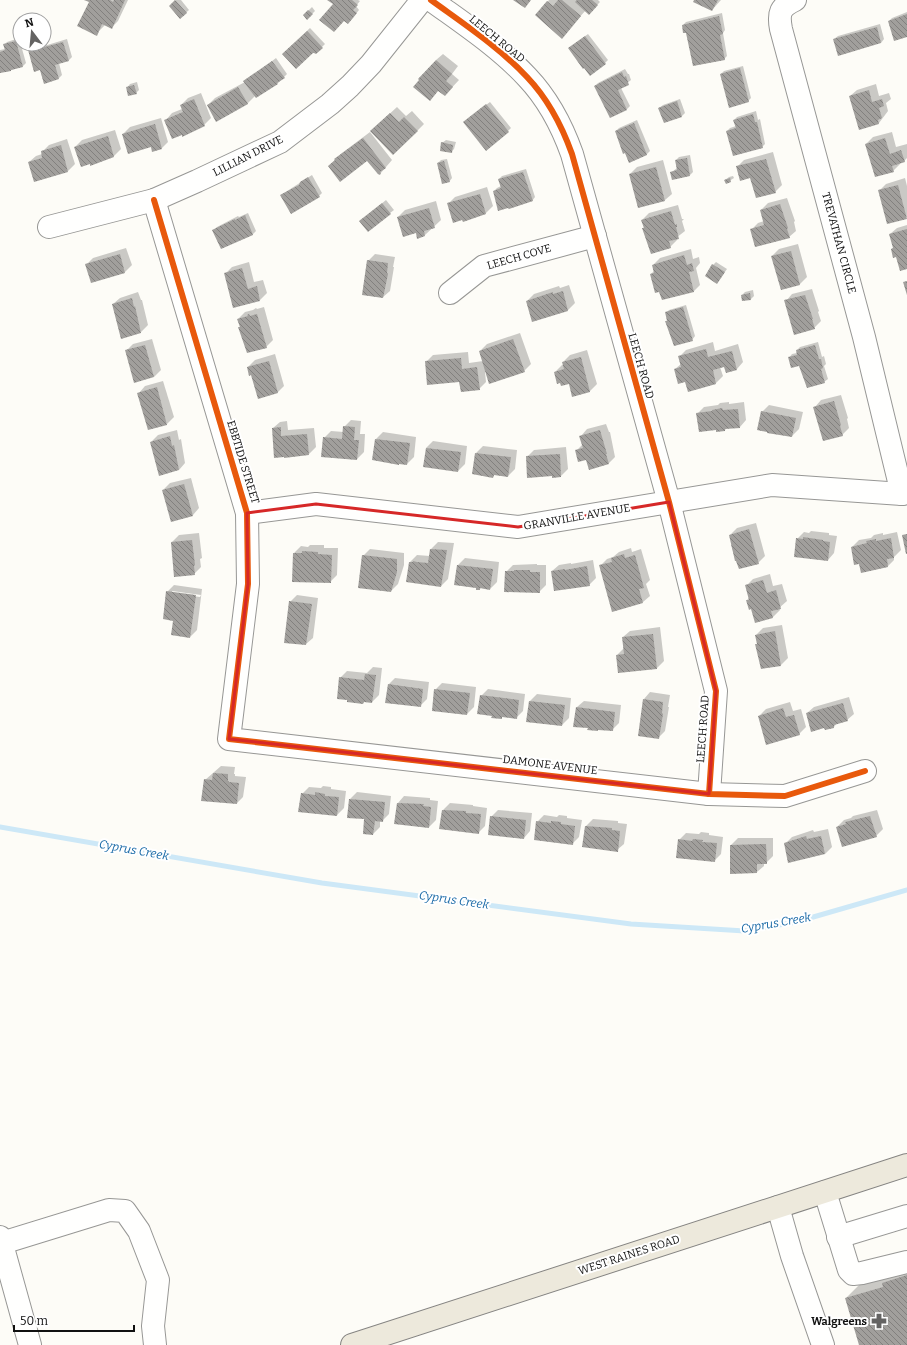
<svg xmlns="http://www.w3.org/2000/svg" width="907" height="1345" font-family="Bitter,serif">
  <style>
    .shadow { fill: #0003; fill-rule: evenodd }
    .lines { fill: none; stroke-linecap: round; stroke-linejoin: round }
    .stream { stroke: #cde8f7; stroke-width: 5 }
    .building { fill: url(#building-back-hatch) }
    .minor-casing { stroke: #979795; stroke-width: 24 }
    .major-casing { stroke: #858482; stroke-width: 24 }
    .minor { stroke: #fffffe; stroke-width: 22 }
    .major { stroke: #ede9dc; stroke-width: 22 }
    .cycleway-casing { stroke: #fff; stroke-width: 8 }
    .cycleway { stroke: #e8590c; stroke-width: 6 }
    .marked { fill: none; stroke: #d62828; stroke-width: 3; stroke-linejoin: round }
    .labels { text-anchor: middle; dominant-baseline: central; stroke-width: 4; stroke-linejoin: round; paint-order: stroke }
    .street-label { font-size: 11px; fill: #111; stroke: #fff }
    .poi-label { font-size: 11px; font-weight: bold; fill: #111; stroke: #fff; text-anchor: end }
    .water-label { font-size: 12px; font-style: italic; fill: #1768a6; stroke: #fff }
  </style>
  <defs>
    <pattern id="building-back-hatch" width="6" height="6" patternUnits="userSpaceOnUse"><rect width="6" height="6" fill="#a19f9c"/><path d="M-1 5l2 2M0 0l6 6M5-1l2 2" fill="none" stroke="#82807e"/></pattern>
  </defs>
  <rect width="100%" height="100%" fill="#fdfcf7"/>
  <g class="shadow">
    <polygon points="86,0 128,0 118,21 111,28 105,25 96,34 90,2"/>
    <polygon points="176,0 181,0 189,10 180,18 170,6"/>
    <polygon points="329,0 358,0 360,1 356,6 359,10 351,20 344,20 334,4"/>
    <polygon points="549,0 598,0 600,2 589,13 586,10 568,30 536,15"/>
    <polygon points="695,0 721,0 712,10"/>
    <polygon points="312,7 315,11 307,19 304,15"/>
    <polygon points="907,12 907,36 889,21 892,18"/>
    <polygon points="722,13 725,30 723,33 727,56 724,59 687,31 683,25 686,22"/>
    <polygon points="880,24 884,39 881,43 834,39 838,36"/>
    <polygon points="310,28 325,44 316,53 283,54"/>
    <polygon points="588,34 608,60 605,63 573,45"/>
    <polygon points="19,38 26,63 23,66 6,72 0,72 0,50 5,49 4,45 7,42"/>
    <polygon points="67,39 72,57 69,60 59,63 62,75 59,78 44,83 40,69 28,46 30,44 44,44 44,46"/>
    <polygon points="443,54 458,66 452,74 459,80 445,95 436,60"/>
    <polygon points="276,58 287,74 278,83 256,97 255,96 247,104 208,105 215,98 245,82"/>
    <polygon points="743,66 751,98 748,101 721,74 724,71"/>
    <polygon points="625,69 628,74 629,74 631,80 621,88 630,106 627,109 610,117 595,86 598,83"/>
    <polygon points="137,82 139,90 136,93 127,88 130,84"/>
    <polygon points="876,84 879,96 889,93 891,99 886,103 888,111 879,123 850,96 857,90"/>
    <polygon points="201,93 211,118 204,125 166,120 172,113 182,109 181,105 188,98"/>
    <polygon points="680,99 685,113 682,116 664,122 659,108 663,105"/>
    <polygon points="490,102 511,128 508,131 467,119"/>
    <polygon points="397,107 406,116 412,111 424,124 417,131 371,131"/>
    <polygon points="756,111 758,120 760,119 765,144 762,147 727,131 730,128 736,126 734,120 737,117"/>
    <polygon points="161,118 168,142 162,148 151,146 123,134 130,127"/>
    <polygon points="637,120 650,151 647,154 629,162 616,131 619,128"/>
    <polygon points="115,130 121,149 114,156 91,165 75,147 82,140"/>
    <polygon points="370,132 392,160 380,174 368,160 329,166 342,153"/>
    <polygon points="892,132 896,147 907,144 907,158 904,161 900,162 900,164 893,171 866,144 873,137"/>
    <polygon points="67,139 75,164 68,171 35,181 29,162 36,156 42,154 42,152 49,145"/>
    <polygon points="446,140 456,142 454,149 451,152 442,143"/>
    <polygon points="773,152 782,185 775,192 751,177 737,167 744,160"/>
    <polygon points="690,155 693,172 690,175 672,172 677,168 676,160 679,157"/>
    <polygon points="447,159 452,178 449,182 438,163 441,160"/>
    <polygon points="663,160 672,194 665,200 630,174 637,167"/>
    <polygon points="526,169 535,197 532,201 494,191 497,188 501,186 499,179 502,176"/>
    <polygon points="312,175 322,193 319,196 281,195"/>
    <polygon points="733,176 734,178 726,183 725,180 729,177"/>
    <polygon points="905,178 907,186 907,217 888,223 879,191 886,184"/>
    <polygon points="487,187 493,206 486,213 477,215 448,204 455,197"/>
    <polygon points="787,198 795,221 794,222 796,231 789,237 752,229 758,223 764,221 761,210 768,203"/>
    <polygon points="386,200 394,210 368,230 364,218"/>
    <polygon points="436,201 441,220 425,235 416,232 398,217 405,210"/>
    <polygon points="678,205 682,219 684,219 682,221 685,231 676,238 677,240 670,247 643,228 644,227 642,220 649,213"/>
    <polygon points="248,213 256,231 253,234 214,230 217,227 238,216 239,217"/>
    <polygon points="907,225 907,268 896,256 892,249 894,247 890,234 897,228"/>
    <polygon points="798,244 807,277 800,284 781,289 772,256 779,249"/>
    <polygon points="126,248 132,265 125,272 86,265 93,258"/>
    <polygon points="691,249 693,259 699,257 700,263 696,268 700,285 694,291 651,274 655,270 653,265 660,258"/>
    <polygon points="375,254 395,257 393,267 394,267 390,291 383,297 368,261"/>
    <polygon points="249,262 254,282 263,280 267,293 260,300 225,274 232,267"/>
    <polygon points="716,262 727,269 717,283 713,265"/>
    <polygon points="569,285 575,303 568,310 527,301 534,294 559,286 560,288"/>
    <polygon points="812,289 819,311 818,312 821,321 814,328 786,301 792,294"/>
    <polygon points="753,290 754,296 751,299 742,295 745,292"/>
    <polygon points="138,292 141,300 142,300 148,325 141,332 113,304 120,298"/>
    <polygon points="686,305 695,336 692,340 666,321 668,320 666,313 669,310"/>
    <polygon points="264,307 273,340 266,347 239,328 240,326 238,319 245,312 253,310 256,308 257,309"/>
    <polygon points="520,333 531,364 524,371 485,372 486,382 479,389 460,381 426,362 433,355 468,352 469,363 483,361 480,351 487,344"/>
    <polygon points="152,339 161,370 154,377 126,351 133,344"/>
    <polygon points="713,342 715,351 738,344 743,362 737,369 725,365 720,367 723,376 716,383 685,381 675,369 681,364 679,357 686,350"/>
    <polygon points="818,342 822,357 824,356 826,364 824,366 828,379 824,382 789,358 792,354 797,353 797,350 800,347"/>
    <polygon points="587,350 597,384 590,391 573,395 569,383 555,372 562,365 564,365 563,362 570,355"/>
    <polygon points="275,354 284,386 277,393 252,374 248,367 255,360"/>
    <polygon points="163,381 174,417 167,424 139,393 145,386"/>
    <polygon points="841,395 848,418 847,419 849,428 842,435 815,407 821,400"/>
    <polygon points="729,402 729,404 744,402 746,420 740,427 727,428 725,430 717,429 697,414 704,407 718,405 720,403"/>
    <polygon points="769,405 803,412 799,429 792,436 762,412"/>
    <polygon points="351,420 361,421 360,434 365,434 364,452 357,459 324,438 331,431 344,432 344,427"/>
    <polygon points="287,421 288,430 314,428 316,447 309,454 285,457 273,428 280,422"/>
    <polygon points="606,424 609,432 610,432 615,457 608,464 586,459 576,451 583,444 581,436 587,429"/>
    <polygon points="177,430 179,440 181,439 185,463 179,470 151,442 158,435"/>
    <polygon points="383,432 416,437 414,457 407,464 376,439"/>
    <polygon points="433,441 467,446 465,464 458,471 426,448"/>
    <polygon points="483,446 517,450 515,469 508,476 495,474 493,477 473,473 476,453"/>
    <polygon points="566,447 568,469 561,476 553,475 527,457 534,450"/>
    <polygon points="191,478 199,508 193,515 163,490 170,483"/>
    <polygon points="756,523 765,556 758,563 739,568 731,545 732,544 730,535 737,528"/>
    <polygon points="811,531 829,533 829,535 837,536 834,553 828,560 797,539 804,532 809,533"/>
    <polygon points="897,532 901,550 894,557 894,560 888,566 860,563 852,547 859,540 871,538 874,535 883,533 883,535"/>
    <polygon points="199,533 202,558 200,559 201,567 194,574 172,542 179,535"/>
    <polygon points="438,542 454,543 448,579 441,586 410,562 417,555 430,556 431,549"/>
    <polygon points="310,545 324,545 324,548 338,548 337,575 330,582 294,553 301,546 308,547"/>
    <polygon points="631,548 632,552 641,549 650,580 646,584 650,596 643,602 613,611 600,566 607,559 613,557 619,552"/>
    <polygon points="370,549 404,553 404,565 398,584 391,591 363,556"/>
    <polygon points="465,558 499,562 497,582 490,589 481,588 480,589 458,565"/>
    <polygon points="593,560 596,578 589,585 552,571 559,565 571,563 571,564"/>
    <polygon points="537,564 537,565 546,565 546,585 539,592 506,572 513,565"/>
    <polygon points="770,574 773,586 782,584 787,601 779,608 780,610 773,617 756,622 752,608 747,600 749,598 746,586 753,579"/>
    <path d="M 174,585 L 202,589 L 197,630 L 190,637 L 174,620 L 167,592 ZM 172,591 L 201,595 L 200,597 L 172,593 Z"/>
    <polygon points="297,595 318,598 313,638 306,644 290,602"/>
    <polygon points="782,625 788,658 781,665 761,668 756,635 763,628"/>
    <polygon points="660,627 664,661 657,668 619,672 617,655 624,648 623,637 630,631"/>
    <polygon points="373,667 382,668 379,695 372,702 365,701 363,703 340,678 347,671 367,673"/>
    <polygon points="395,678 429,682 427,699 420,706 388,685"/>
    <polygon points="442,683 476,687 474,707 467,714 435,690"/>
    <polygon points="488,689 525,694 523,711 516,718 503,716 501,718 493,715 481,696"/>
    <polygon points="650,692 670,695 668,707 669,707 665,731 658,738 644,699"/>
    <polygon points="537,694 571,698 569,718 562,725 528,721 530,701"/>
    <polygon points="849,697 854,714 847,720 837,723 834,727 825,727 807,713 814,707"/>
    <polygon points="584,701 621,705 619,723 612,730 589,727 577,707"/>
    <polygon points="790,702 793,711 801,709 806,727 799,734 759,716 766,709"/>
    <polygon points="221,766 235,767 234,774 235,774 235,776 246,777 243,797 237,803 205,780"/>
    <polygon points="323,786 331,787 331,789 346,791 344,808 337,815 302,794 309,787 321,788"/>
    <polygon points="357,792 391,796 389,814 382,821 380,821 380,827 373,834 365,818 350,799"/>
    <polygon points="404,796 430,798 430,800 438,801 436,820 429,827 398,803"/>
    <polygon points="450,803 473,805 473,806 487,808 485,826 478,833 443,810"/>
    <polygon points="498,810 532,813 530,831 524,838 491,817"/>
    <polygon points="877,810 883,829 876,836 837,827 844,820 851,818 853,816"/>
    <polygon points="544,815 557,817 559,815 567,816 567,818 582,820 579,837 572,844 537,822"/>
    <polygon points="593,819 618,821 618,823 627,824 624,844 617,850 586,826"/>
    <polygon points="828,829 832,847 825,854 785,844 792,837 813,830 814,832"/>
    <polygon points="701,832 709,833 709,835 723,837 721,854 714,861 679,840 686,833 699,834"/>
    <polygon points="738,838 773,838 773,856 766,863 764,863 764,866 757,872 731,845"/>
    <polygon points="907,1266 907,1345 860,1345 846,1298 860,1284 891,1275"/>
  </g>
  <g class="lines">
    <polyline class="stream" points="0,827 322,883 631,924 745,931 796,922 907,890"/>
  </g>
  <g class="building">
    <polygon points="84,0 110,0 113,2 114,0 125,0 112,29 102,24 97,36 77,26 89,2"/>
    <polygon points="175,0 187,13 180,19 169,6"/>
    <polygon points="327,0 352,0 358,5 353,10 357,13 348,24 344,21 334,32 319,20 333,4"/>
    <polygon points="513,0 531,0 525,8"/>
    <polygon points="558,0 562,0 581,16 562,39 535,15 547,1 553,6"/>
    <polygon points="577,0 592,0 598,5 589,15 575,2"/>
    <polygon points="694,0 718,0 712,11 693,2"/>
    <polygon points="308,10 313,14 307,20 303,15"/>
    <polygon points="907,14 907,37 894,41 888,21"/>
    <polygon points="719,16 723,34 720,35 725,60 693,66 686,33 683,33 682,25"/>
    <polygon points="877,27 881,43 838,56 833,39"/>
    <polygon points="307,31 323,48 316,54 314,53 313,53 296,69 282,54"/>
    <polygon points="585,36 606,64 590,76 584,68 583,69 568,48"/>
    <polygon points="16,41 23,67 11,70 11,71 0,73 0,52 5,50 3,44"/>
    <polygon points="63,42 69,61 55,65 59,79 44,84 40,70 34,72 27,46 40,44 41,48"/>
    <polygon points="436,60 452,74 446,81 453,87 445,96 438,91 430,101 413,87 419,80 418,79"/>
    <polygon points="272,61 285,78 277,83 278,84 256,98 243,81"/>
    <polygon points="740,68 749,102 729,108 720,74"/>
    <polygon points="622,72 624,77 626,76 629,85 618,90 627,110 610,118 594,86"/>
    <polygon points="134,85 137,94 128,96 126,87"/>
    <polygon points="238,87 248,104 216,122 207,105"/>
    <polygon points="869,90 872,102 882,99 884,106 879,108 882,118 878,120 879,124 859,130 849,96"/>
    <polygon points="194,99 205,126 182,137 182,135 172,139 164,120 183,112 180,105"/>
    <polygon points="677,101 682,117 664,123 658,108"/>
    <polygon points="486,104 509,132 486,151 463,122"/>
    <polygon points="390,113 399,122 404,117 418,131 393,155 370,131"/>
    <polygon points="753,114 755,122 757,122 763,148 733,156 726,131 736,128 733,120"/>
    <polygon points="634,123 647,155 629,163 625,153 623,154 615,131"/>
    <polygon points="155,124 162,149 152,152 151,147 128,154 122,134"/>
    <polygon points="108,136 114,157 90,166 90,164 81,167 74,147"/>
    <polygon points="363,138 386,168 380,172 381,173 380,175 378,174 367,161 340,182 328,166 335,160 334,159"/>
    <polygon points="885,138 890,154 901,150 905,162 892,166 894,172 875,177 865,144"/>
    <polygon points="441,142 453,145 452,153 440,151"/>
    <polygon points="61,145 68,172 34,182 28,162 42,158 41,151"/>
    <polygon points="687,158 690,176 672,180 670,172 677,170 675,160"/>
    <polygon points="766,159 776,193 756,198 750,178 740,181 736,166"/>
    <polygon points="444,161 450,182 442,184 437,163"/>
    <polygon points="656,167 665,201 638,208 629,174"/>
    <polygon points="523,172 533,201 509,209 508,208 498,211 493,191 501,188 498,179"/>
    <polygon points="308,177 320,197 291,214 280,195 299,185 300,182"/>
    <polygon points="730,178 731,182 726,184 724,180"/>
    <polygon points="898,185 907,219 887,224 878,190"/>
    <polygon points="480,194 486,214 463,222 462,220 453,223 447,203"/>
    <polygon points="382,203 391,214 368,232 359,221"/>
    <polygon points="780,204 788,228 787,229 790,238 755,247 750,229 764,225 760,210"/>
    <polygon points="429,208 435,228 424,231 425,236 417,239 416,233 403,237 397,217"/>
    <polygon points="671,211 675,225 677,224 677,227 676,227 679,239 669,241 671,248 651,254 642,228 644,228 641,220"/>
    <polygon points="245,215 253,235 221,249 212,230 235,219 235,220"/>
    <polygon points="907,229 907,269 900,271 896,257 893,258 891,249 893,248 889,234"/>
    <polygon points="791,251 800,285 781,290 771,256"/>
    <polygon points="120,254 125,273 91,283 85,264"/>
    <polygon points="684,255 687,265 692,263 694,271 689,272 694,292 662,300 659,292 655,293 650,274 654,273 652,265"/>
    <polygon points="367,260 388,263 387,273 388,274 383,298 362,295"/>
    <polygon points="712,264 725,272 717,284 705,276"/>
    <polygon points="242,268 248,289 257,286 260,301 233,308 224,273"/>
    <polygon points="907,281 907,295 903,282"/>
    <polygon points="563,291 568,311 532,322 526,301 553,292 553,294"/>
    <polygon points="750,293 751,300 742,301 741,295"/>
    <polygon points="805,295 813,319 812,319 815,329 794,335 784,300"/>
    <polygon points="132,298 134,307 135,306 141,333 121,339 112,304"/>
    <polygon points="683,307 693,341 674,346 665,321 667,321 665,312"/>
    <polygon points="249,314 250,316 257,314 267,348 247,353 238,327 240,327 237,319 248,316 247,315"/>
    <polygon points="513,339 525,372 489,384 479,351"/>
    <polygon points="145,345 154,377 134,383 125,350"/>
    <polygon points="815,345 819,359 821,359 823,368 821,369 825,383 807,388 799,366 791,368 788,357 797,355 796,350"/>
    <polygon points="706,349 708,357 732,351 737,370 726,373 724,367 713,370 716,384 688,392 685,382 678,384 674,369 681,367 678,356"/>
    <polygon points="581,357 590,392 572,397 569,384 561,386 560,383 557,384 554,372 564,369 562,362"/>
    <polygon points="461,358 462,369 477,367 480,390 461,392 459,382 427,385 425,361"/>
    <polygon points="269,361 278,393 258,399 251,375 249,376 247,367"/>
    <polygon points="157,387 167,425 148,430 137,393"/>
    <polygon points="834,401 841,425 840,426 843,436 823,441 813,407"/>
    <polygon points="722,408 723,410 738,409 740,428 725,429 725,431 716,432 716,430 699,432 696,413 712,411 712,410"/>
    <polygon points="761,411 796,418 792,437 767,433 767,432 757,430"/>
    <polygon points="343,426 355,427 354,440 359,440 357,460 321,457 323,437 342,439"/>
    <polygon points="281,427 281,436 307,434 309,455 284,458 284,457 274,458 272,428"/>
    <polygon points="600,430 607,454 606,454 609,464 589,470 586,460 578,462 575,450 583,448 579,436"/>
    <polygon points="170,436 172,446 174,445 179,470 159,476 150,442"/>
    <polygon points="375,439 410,443 407,465 399,464 399,465 372,460"/>
    <polygon points="426,448 461,452 458,472 423,467"/>
    <polygon points="475,453 511,457 508,477 494,475 493,478 472,474"/>
    <polygon points="560,454 561,477 552,478 552,476 527,478 526,456"/>
    <polygon points="184,484 193,516 171,522 162,490"/>
    <polygon points="749,529 759,564 739,569 736,561 735,561 729,535"/>
    <polygon points="907,534 907,554 906,554 902,535"/>
    <polygon points="803,537 823,540 823,541 830,542 828,561 794,557 796,538 803,539"/>
    <polygon points="891,538 894,558 887,559 888,567 861,573 859,564 854,565 851,547 867,543 866,541 876,539 876,541"/>
    <polygon points="192,540 195,565 194,566 195,575 174,577 171,542"/>
    <polygon points="430,549 447,550 441,587 406,582 409,562 413,562 413,561 417,562 428,563"/>
    <polygon points="302,551 318,552 318,554 332,555 331,583 292,582 293,553 302,553"/>
    <polygon points="624,554 625,558 635,555 644,588 639,589 643,603 612,612 599,565 612,562 611,558"/>
    <polygon points="362,555 397,559 397,572 391,592 358,588"/>
    <polygon points="457,565 493,569 490,590 480,588 480,590 476,590 476,588 454,585"/>
    <polygon points="587,566 590,586 554,591 551,571 565,569 565,570"/>
    <polygon points="514,570 530,570 530,572 540,572 540,593 504,592 505,571 514,571"/>
    <polygon points="763,580 767,593 776,590 781,609 771,611 773,618 755,623 751,609 749,610 746,600 749,600 745,585"/>
    <polygon points="166,591 196,595 190,638 171,635 173,621 163,619"/>
    <polygon points="289,601 312,604 306,645 284,643"/>
    <polygon points="775,631 781,666 761,669 755,644 757,644 755,635"/>
    <polygon points="653,634 657,669 618,673 616,655 624,654 622,637"/>
    <polygon points="365,674 376,675 372,703 364,702 363,704 347,702 347,700 337,699 339,677 364,680"/>
    <polygon points="388,684 423,689 421,707 385,703"/>
    <polygon points="434,689 470,693 467,715 432,711"/>
    <polygon points="480,695 519,700 517,719 502,717 502,719 491,718 492,716 477,714"/>
    <polygon points="643,699 663,702 662,713 663,714 659,739 638,736"/>
    <polygon points="529,701 565,705 562,726 526,722"/>
    <polygon points="843,703 848,721 834,725 834,728 825,730 824,728 811,732 806,713"/>
    <polygon points="576,707 615,712 613,731 598,730 598,731 587,730 588,728 573,727"/>
    <polygon points="783,708 786,717 794,715 800,735 766,745 758,716"/>
    <polygon points="213,773 228,774 228,781 229,781 229,782 239,783 237,804 201,801 204,779 212,780"/>
    <polygon points="315,792 325,794 325,796 339,797 337,816 298,812 301,793 315,795"/>
    <polygon points="349,799 385,802 383,822 375,821 373,835 363,834 364,819 347,818"/>
    <polygon points="397,803 424,804 423,806 431,807 429,828 394,824"/>
    <polygon points="442,810 466,811 466,813 481,814 479,834 439,829"/>
    <polygon points="490,816 526,820 524,839 488,835"/>
    <polygon points="870,816 877,837 842,847 836,827 846,824 845,822"/>
    <polygon points="536,821 551,823 551,821 561,822 561,824 575,826 573,845 534,840"/>
    <polygon points="585,826 612,828 612,830 620,831 618,852 582,847"/>
    <polygon points="806,836 807,839 821,836 825,854 788,863 784,843"/>
    <polygon points="678,839 692,841 693,839 703,840 702,842 717,843 715,862 676,858"/>
    <polygon points="766,844 767,864 757,864 757,873 730,874 730,845"/>
    <polygon points="907,1275 907,1345 859,1345 845,1298 883,1287 882,1283"/>
  </g>
  <g class="lines">
    <defs>
      <g id="minor">
        <path d="M 431,0 C 464,24 499,47 527,77 C 548,99 562,126 572,154 L 669,502 L 716,691 L 709,794"/>
        <path d="M 795,0 C 780,7 778,13 781,29 L 864,337 L 902,494"/>
        <polyline points="154,200 247,513 248,584 229,739 709,794 785,796 865,771"/>
        <polyline points="49,227 154,200 197,181 280,142 330,104 350,86 371,64 422,0"/>
        <polyline points="450,293 484,266 595,236"/>
        <polyline points="247,513 316,504 518,527 772,485 902,494 907,493"/>
        <polyline points="825,1192 849,1270 853,1274 862,1273 907,1262"/>
        <polyline points="778,1207 792,1256 823,1345"/>
        <polyline points="0,1237 30,1345"/>
        <polyline points="838,1237 907,1216"/>
        <polyline points="2,1243 109,1210 125,1211 139,1231 158,1280 153,1326 155,1345"/>
      </g>
      <polyline id="major" points="352,1345 907,1165"/>
    </defs>
    <use href="#minor" class="minor-casing"/>
    <use href="#major" class="major-casing"/>
    <use href="#minor" class="minor"/>
    <use href="#major" class="major"/>
    <defs>
      <g id="cycleway">
        <path d="M 431,0 C 464,24 499,47 527,77 C 548,99 562,126 572,154 L 669,502 L 716,691 L 709,794"/>
        <polyline points="154,200 247,513 248,584 229,739 709,794 785,796 865,771"/>
      </g>
    </defs>
    <use href="#cycleway" class="cycleway-casing"/>
    <use href="#cycleway" class="cycleway"/>
  </g>
  <path class="marked" d="M 669,502 L 716,691 L 709,794 L 229,739 L 248,584 L 247,513 L 316,504 L 518,527 Z"/>
  <defs>
    <symbol id="pharmacy-bare" viewBox="-9 -9 18 18"><path d="M-2-6h4v4h4v4h-4v4h-4v-4h-4v-4h4Z" fill="#646362" stroke="#fff" stroke-width="2.5" paint-order="stroke"/></symbol>
  </defs>
  <g fill-rule="evenodd">
    <use href="#pharmacy-bare" x="868" y="1310" width="22" height="22"/>
  </g>
  <g class="labels">
    <g class="street-label">
      <text transform="translate(497 39) rotate(39)">LEECH ROAD</text>
      <text transform="translate(248 156) rotate(-27)">LILLIAN DRIVE</text>
      <text transform="translate(839 243) rotate(75)">TREVATHAN CIRCLE</text>
      <text transform="translate(519 257) rotate(-16)">LEECH COVE</text>
      <text transform="translate(641 366) rotate(74)">LEECH ROAD</text>
      <text transform="translate(243 462) rotate(73)">EBBTIDE STREET</text>
      <text transform="translate(577 517) rotate(-10)">GRANVILLE AVENUE</text>
      <text transform="translate(703 729) rotate(-86)">LEECH ROAD</text>
      <text transform="translate(550 765) rotate(7)">DAMONE AVENUE</text>
      <text transform="translate(629 1255) rotate(-18)">WEST RAINES ROAD</text>
    </g>
    <g class="poi-label">
      <text x="867" y="1321">Walgreens</text>
    </g>
    <g class="water-label">
      <text transform="translate(134 850) rotate(10)">Cyprus Creek</text>
      <text transform="translate(454 900) rotate(8)">Cyprus Creek</text>
      <text transform="translate(776 923) rotate(-10)">Cyprus Creek</text>
    </g>
  </g>
  <g transform="translate(32 32) rotate(344)"><circle r="19" fill="#ffffff" stroke="#a0a0a0"/>
  <path d="M0-3L7 15L0 10L-7 15Z" fill="#646362"/>
  <text y="-6" font-size="11" font-weight="bold" text-anchor="middle" fill="#111111">N</text>
  </g>
  <path d="M14 1325v6h120v-6" fill="none" stroke="#111111" stroke-width="2"/>
  <text x="20" y="1325" font-size="12" fill="#111111" stroke="#ffffff" stroke-width="3" paint-order="stroke">50 m</text>
</svg>
